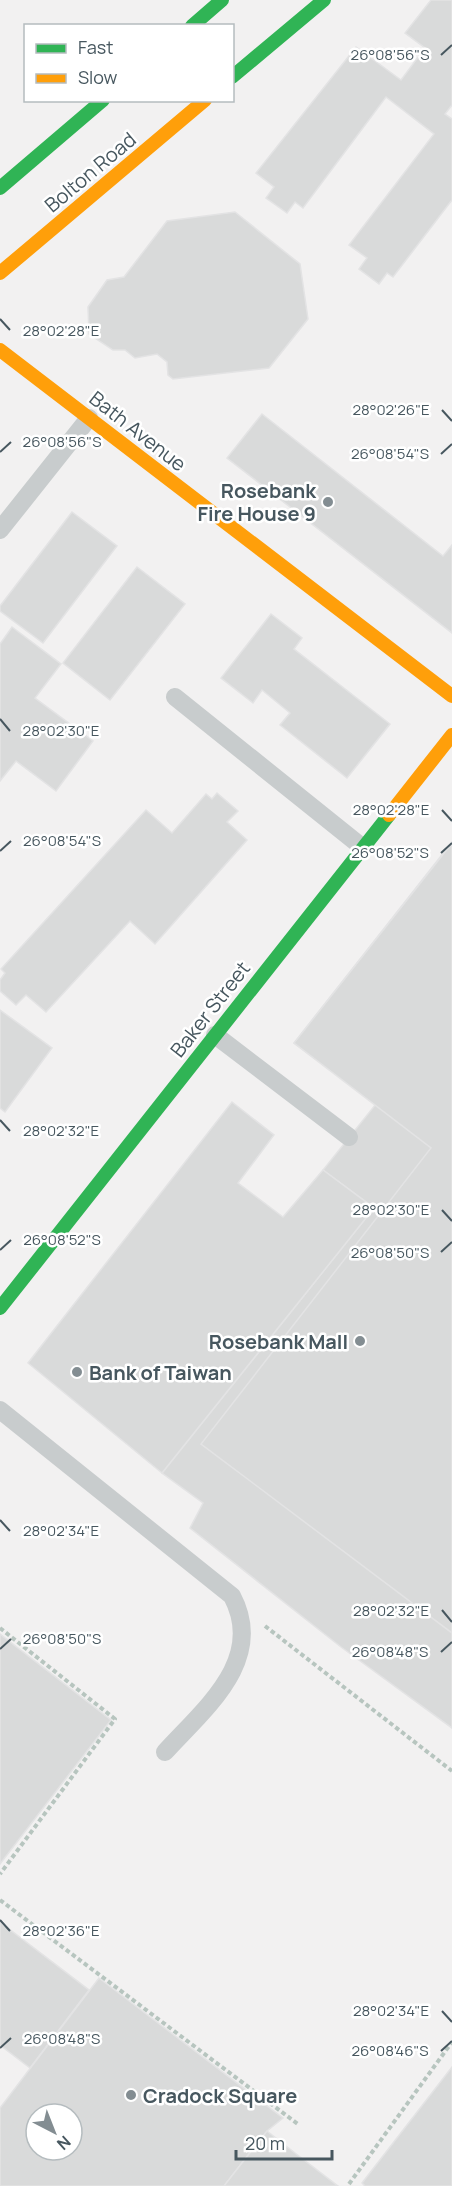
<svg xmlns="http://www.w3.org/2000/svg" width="452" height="2186" font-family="Manrope,sans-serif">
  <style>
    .building { fill: #d9dada; stroke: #e3e3e4; stroke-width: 1.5; fill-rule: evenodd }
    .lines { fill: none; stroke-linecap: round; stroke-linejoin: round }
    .path { stroke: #b7c5bf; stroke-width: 4; stroke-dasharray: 4.5 3; stroke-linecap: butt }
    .lane { stroke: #c8cccd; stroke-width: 18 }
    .fast { stroke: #30b455; stroke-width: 14 }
    .slow { stroke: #ff9f0a; stroke-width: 14 }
    .ticks { fill: none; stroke: #47575f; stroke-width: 2 }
    .poi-dot { fill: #838d92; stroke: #fff; stroke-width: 2 }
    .labels { text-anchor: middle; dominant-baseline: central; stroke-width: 5; stroke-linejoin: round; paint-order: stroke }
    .street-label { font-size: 20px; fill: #47575f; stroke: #fff }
    .poi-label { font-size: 20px; font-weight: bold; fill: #47575f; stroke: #fff; text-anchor: end }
    .ticks-label { font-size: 15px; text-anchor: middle; fill: #47575f; stroke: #fff; stroke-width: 5; stroke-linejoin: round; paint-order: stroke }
  </style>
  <rect width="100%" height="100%" fill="#f2f1f1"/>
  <g class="building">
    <polygon points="431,0 452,0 452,105 445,114 452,119 452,200 393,277 387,273 379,284 359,269 367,258 349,245 434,134 386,97 303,208 295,202 287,213 266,198 274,187 256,173 356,47 401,80 425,48 405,33"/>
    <polygon points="235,212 300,264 308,319 269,368 173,379 168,375 167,362 157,354 135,358 125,350 113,350 89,334 88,307 107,280 124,277 167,221"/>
    <polygon points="262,414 443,556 452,545 452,633 227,458"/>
    <polygon points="72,512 117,546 43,643 0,611 0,606"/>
    <polygon points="137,567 185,604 110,700 63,663"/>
    <polygon points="271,614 302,638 294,649 390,724 347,778 280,725 290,713 262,690 253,703 221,678"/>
    <polygon points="12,627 61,664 35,698 93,741 56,791 16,761 0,781 0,644"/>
    <polygon points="217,793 238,811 227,822 247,840 155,944 130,921 46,1012 26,995 16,1005 0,991 0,980 5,973 1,969 146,810 172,833 206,794 212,799"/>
    <polygon points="452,842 452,1728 341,1647 190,1528 203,1503 162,1473 374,1208 323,1170 376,1104 294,1043"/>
    <polygon points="452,843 452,1633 201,1444 431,1148 294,1043"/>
    <polygon points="0,1010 52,1048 5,1112 0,1108"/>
    <polygon points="232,1102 274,1135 238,1183 283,1217 323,1170 374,1208 162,1473 28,1363"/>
    <polygon points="0,1634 111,1720 0,1864"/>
    <polygon points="0,1922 89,1990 30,2068 0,2045"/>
    <path d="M 99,1978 L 283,2118 L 267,2131 L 224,2186 L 0,2186 L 0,2108 ZM 36,2114 L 72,2114 L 72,2150 L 36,2150 Z"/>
    <polygon points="452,2067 452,2186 365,2186 362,2183"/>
    <polygon points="267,2131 295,2153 338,2186 224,2186"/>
  </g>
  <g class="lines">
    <g class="path">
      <polyline points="265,1626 452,1771"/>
      <polyline points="0,1628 115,1719 0,1874"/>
      <polyline points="0,1900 299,2125"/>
      <polyline points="349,2184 452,2042"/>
    </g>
    <g class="lane">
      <polyline points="0,530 89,418"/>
      <polyline points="175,697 362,847"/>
      <polyline points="215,1035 349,1137"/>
      <path d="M 0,1410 L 232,1596 C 266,1660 205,1708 165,1752"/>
    </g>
    <g class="fast">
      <polyline points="192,26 222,0"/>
      <polyline points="232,77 324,0"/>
      <polyline points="0,188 103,100"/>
      <polyline points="0,1308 389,815"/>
    </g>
    <g class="slow">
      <polyline points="0,273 205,100"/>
      <polyline points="0,350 452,696"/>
      <polyline points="389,815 452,735"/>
    </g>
  </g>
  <path class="ticks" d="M 441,55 L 452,45M 0,319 L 10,330M 442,410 L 452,421M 0,452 L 11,442M 441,454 L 452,444M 0,719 L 10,731M 442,810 L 452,821M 0,851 L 11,841M 441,853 L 452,843M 0,1120 L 10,1131M 442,1210 L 452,1221M 0,1250 L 11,1240M 441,1252 L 452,1242M 0,1520 L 10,1531M 442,1610 L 452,1622M 0,1649 L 11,1639M 441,1652 L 452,1642M 0,1920 L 10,1931M 442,2011 L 452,2022M 0,2048 L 11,2038M 441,2051 L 452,2041"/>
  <g class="poi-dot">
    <circle cx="328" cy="502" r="6"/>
    <circle cx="360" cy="1341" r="6"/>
    <circle cx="77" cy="1372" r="6"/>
    <circle cx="131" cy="2095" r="6"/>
  </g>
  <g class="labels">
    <g class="street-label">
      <text transform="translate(90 172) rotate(-40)">Bolton Road</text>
      <text transform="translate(138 431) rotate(38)">Bath Avenue</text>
      <text transform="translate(210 1009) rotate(-52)">Baker Street</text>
    </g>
    <g class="poi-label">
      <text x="316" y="490">Rosebank<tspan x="316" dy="23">Fire House 9</tspan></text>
      <text x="348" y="1341">Rosebank Mall</text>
      <text x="89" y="1372" text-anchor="start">Bank of Taiwan</text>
      <text x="143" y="2095" text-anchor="start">Cradock Square</text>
    </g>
  </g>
  <g class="ticks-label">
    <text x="390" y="60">26°08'56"S</text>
    <text x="61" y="336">28°02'28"E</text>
    <text x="391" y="415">28°02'26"E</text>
    <text x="62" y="447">26°08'56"S</text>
    <text x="390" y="459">26°08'54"S</text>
    <text x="61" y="736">28°02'30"E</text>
    <text x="391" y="815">28°02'28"E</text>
    <text x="62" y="846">26°08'54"S</text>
    <text x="390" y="858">26°08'52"S</text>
    <text x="61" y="1136">28°02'32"E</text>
    <text x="391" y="1215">28°02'30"E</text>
    <text x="62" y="1245">26°08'52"S</text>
    <text x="390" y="1258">26°08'50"S</text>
    <text x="61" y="1536">28°02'34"E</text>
    <text x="391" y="1616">28°02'32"E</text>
    <text x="62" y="1644">26°08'50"S</text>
    <text x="390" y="1657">26°08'48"S</text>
    <text x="61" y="1936">28°02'36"E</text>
    <text x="391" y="2016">28°02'34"E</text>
    <text x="62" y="2044">26°08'48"S</text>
    <text x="390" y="2056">26°08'46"S</text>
  </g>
  <rect x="24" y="24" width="210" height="78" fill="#ffffff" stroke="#b5bcbf" stroke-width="1.5"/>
  <rect x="36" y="44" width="30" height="9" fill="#30b455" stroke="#b5bcbf" stroke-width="1.5"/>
  <text x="78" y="54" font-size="18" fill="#47575f">Fast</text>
  <rect x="36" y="74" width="30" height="9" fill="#ff9f0a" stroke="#b5bcbf" stroke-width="1.5"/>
  <text x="78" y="84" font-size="18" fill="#47575f">Slow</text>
  <g transform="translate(54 2132) rotate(138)"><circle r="28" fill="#ffffff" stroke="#b5bcbf" stroke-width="1.5"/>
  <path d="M0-4.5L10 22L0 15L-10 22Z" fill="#838d92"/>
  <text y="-9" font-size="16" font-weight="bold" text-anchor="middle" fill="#47575f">N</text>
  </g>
  <path d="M236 2150v9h96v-9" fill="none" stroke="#47575f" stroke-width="3"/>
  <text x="245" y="2150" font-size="18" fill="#47575f" stroke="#ffffff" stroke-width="4.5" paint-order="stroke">20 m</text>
</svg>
